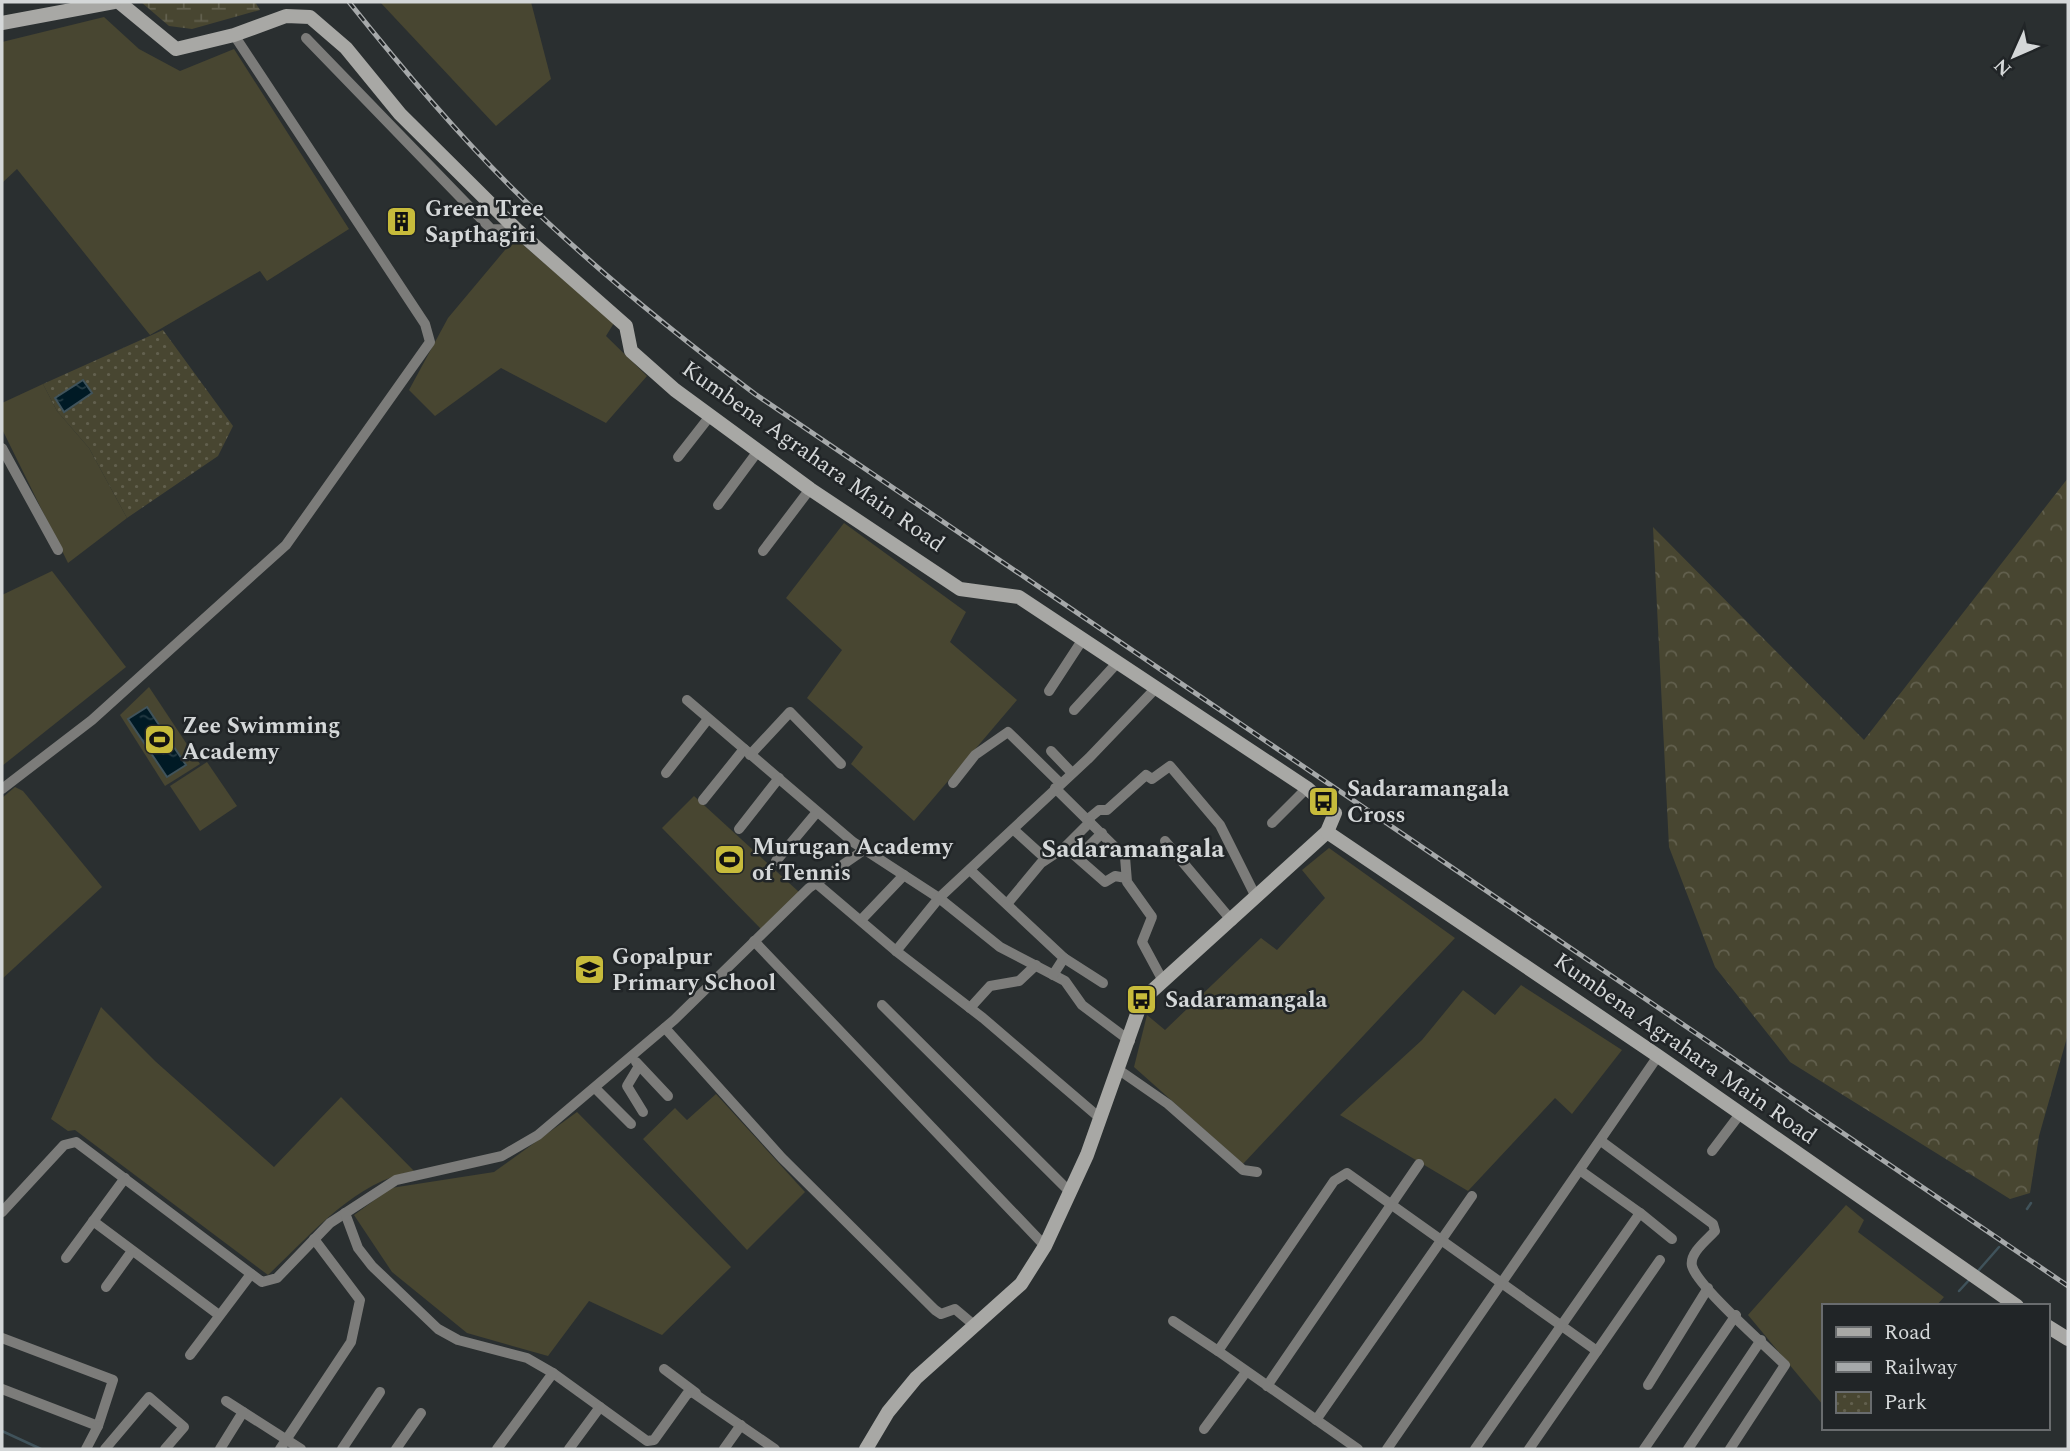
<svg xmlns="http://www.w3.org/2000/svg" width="2070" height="1451" font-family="Spectral,serif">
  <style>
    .grass { fill: #484631 }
    .forest { fill: url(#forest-crowns) }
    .wetland { fill: url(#wetland-marsh) }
    .park { fill: url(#park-dots) }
    .water { fill: url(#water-ripples); stroke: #40535b; stroke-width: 2 }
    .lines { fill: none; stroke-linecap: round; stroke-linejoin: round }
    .stream { stroke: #40535b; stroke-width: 2.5 }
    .street { stroke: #7c7c7a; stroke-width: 10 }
    .secondary { stroke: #a8a8a5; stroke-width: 14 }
    .rail-casing { stroke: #a6a9aa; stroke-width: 5 }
    .rail { stroke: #212527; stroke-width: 2.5; stroke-dasharray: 8; stroke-linecap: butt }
    .labels { text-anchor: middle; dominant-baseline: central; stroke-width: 5; stroke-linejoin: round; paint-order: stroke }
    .poi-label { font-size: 23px; font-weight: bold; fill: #d4d7d8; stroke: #212527; text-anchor: start }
    .street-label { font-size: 23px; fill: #d4d7d8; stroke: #212527 }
    .quarter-label { font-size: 26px; font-weight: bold; fill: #d4d7d8; stroke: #212527 }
  </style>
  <defs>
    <pattern id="forest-crowns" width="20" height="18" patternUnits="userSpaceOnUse" patternTransform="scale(1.75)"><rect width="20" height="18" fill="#484631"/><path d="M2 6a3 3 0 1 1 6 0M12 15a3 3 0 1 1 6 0" fill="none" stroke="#62604e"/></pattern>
    <pattern id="wetland-marsh" width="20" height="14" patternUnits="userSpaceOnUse" patternTransform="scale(1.75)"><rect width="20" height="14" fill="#484631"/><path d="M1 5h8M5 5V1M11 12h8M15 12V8" fill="none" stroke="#62604e"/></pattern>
    <pattern id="park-dots" width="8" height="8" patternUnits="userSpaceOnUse" patternTransform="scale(1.75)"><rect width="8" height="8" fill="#484631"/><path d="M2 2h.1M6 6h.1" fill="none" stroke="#62604e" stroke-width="1.8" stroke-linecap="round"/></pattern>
    <pattern id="water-ripples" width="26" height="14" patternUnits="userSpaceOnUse" patternTransform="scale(1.75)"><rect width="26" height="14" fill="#001a25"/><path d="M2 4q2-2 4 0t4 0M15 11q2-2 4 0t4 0" fill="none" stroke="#243b44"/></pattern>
  </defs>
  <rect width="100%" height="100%" fill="#2a2f30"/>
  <g class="grass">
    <polygon points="380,2 531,2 551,79 496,126"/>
    <polygon points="104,17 139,49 180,71 234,49 349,229 267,281 260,271 150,335 17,169 2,183 2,42"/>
    <polygon points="515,238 614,323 606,336 647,376 606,423 501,368 435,416 409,390 448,318"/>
    <polygon points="43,384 57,411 89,448 127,518 68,563 2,429 2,403"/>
    <polygon points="844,523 966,612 950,642 1017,700 914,821 851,764 863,747 807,698 842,650 786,598"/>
    <polygon points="52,571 126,667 2,766 2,595"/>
    <polygon points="149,687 200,764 165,786 120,715"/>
    <polygon points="207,762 237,806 200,831 170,786"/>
    <polygon points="15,787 23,791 102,887 2,979 2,798"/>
    <polygon points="694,796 799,892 761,929 662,828"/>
    <polygon points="1329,848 1455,938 1243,1164 1134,1067 1147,1015 1165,1030 1261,938 1277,950 1325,898 1302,870"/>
    <polygon points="1521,985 1622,1050 1572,1114 1555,1098 1468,1191 1340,1115 1422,1040 1463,990 1495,1015"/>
    <path d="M 101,1007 L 155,1061 L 274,1167 L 341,1097 L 414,1171 C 354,1182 312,1234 268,1275 L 75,1130 L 68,1131 L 51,1119 Z"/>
    <polygon points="716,1094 805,1192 747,1250 643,1139 675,1108 687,1120"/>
    <polygon points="577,1112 731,1267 662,1335 589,1301 548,1356 467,1333 392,1272 354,1215 391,1188 494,1172"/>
    <polygon points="1846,1205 1864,1220 1858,1232 1944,1297 1936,1306 1823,1306 1823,1405 1748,1315"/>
  </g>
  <polygon class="forest" points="2068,478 2068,1034 2039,1136 2030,1193 2010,1199 1790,1062 1715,967 1669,847 1653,527 1864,740"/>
  <polygon class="wetland" points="141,2 255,2 260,10 192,29 169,26"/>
  <polygon class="park" points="163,330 233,426 218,456 127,518 89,448 57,411 43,384"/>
  <g class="water">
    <polygon points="83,380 92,393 64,412 55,398"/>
    <polygon points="147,707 186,765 167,777 128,719"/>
  </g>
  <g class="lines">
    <g class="stream">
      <polyline points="2027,1209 2031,1203"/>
      <polyline points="1978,1271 1999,1247"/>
      <polyline points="1959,1291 1971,1278"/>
      <polyline points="2,1431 41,1449"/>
    </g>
    <g class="street">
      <polyline points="306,38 491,229 517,230"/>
      <polyline points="2,448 58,550"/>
      <polyline points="678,457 710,416"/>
      <polyline points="718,505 758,451"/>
      <polyline points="763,551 810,489"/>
      <polyline points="1049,691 1083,639"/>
      <polyline points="687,700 853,842 939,898 1000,947 1065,981 1082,1005 1130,1041"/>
      <polyline points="1074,710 1118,662"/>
      <polyline points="1051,751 1072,773"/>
      <polyline points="750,755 790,712 841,764"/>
      <polyline points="666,773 708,719"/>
      <polyline points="953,783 975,755 1008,732 1060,783"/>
      <polyline points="1055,788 1125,857 1127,882 1152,917 1142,942 1163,981"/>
      <polyline points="2,789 92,720 286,545 430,342 425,324 234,35"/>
      <polyline points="703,800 744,749"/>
      <polyline points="1088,819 1099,810 1107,810 1146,775 1152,779 1170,766 1220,825 1256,897"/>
      <polyline points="1272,823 1307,788"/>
      <polyline points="739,829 779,778"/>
      <polyline points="1014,830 1046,859"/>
      <polyline points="1165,841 1232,921"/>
      <polyline points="1089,846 1102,833"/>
      <polyline points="1065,847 1105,882 1115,876 1126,878"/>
      <polyline points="776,861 817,812"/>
      <polyline points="970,870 1064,958 1053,975"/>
      <polyline points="816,883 896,951 983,1018 1101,1119"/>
      <polyline points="1007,904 1041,863 1065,847 1090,822"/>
      <polyline points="862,919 904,875"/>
      <polyline points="754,941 1045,1246"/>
      <polyline points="896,951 939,898 1089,758 1156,688"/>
      <polyline points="1064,958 1103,983"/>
      <polyline points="882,1005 1070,1192"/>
      <polyline points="970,1008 990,986 1019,981 1036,965"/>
      <polyline points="665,1028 782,1158 935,1310 941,1314 955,1309 974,1325"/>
      <polyline points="636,1062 668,1096"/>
      <polyline points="639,1066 627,1086 643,1112"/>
      <polyline points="1119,1070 1168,1104 1243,1170 1257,1172"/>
      <polyline points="595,1088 631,1124"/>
      <path d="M 1601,1141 L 1713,1224 L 1715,1231 C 1708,1239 1689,1253 1692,1266 C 1698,1287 1767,1347 1785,1365 L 1730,1449"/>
      <polyline points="1712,1151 1740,1114"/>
      <polyline points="2,1212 64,1145 76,1142 262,1282 277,1278 330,1223 396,1180 502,1156 538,1135 674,1020 809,888 864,850"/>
      <polyline points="345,1213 358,1248 372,1266 438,1329 458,1340 527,1358 553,1373 647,1441 654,1440 687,1394 692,1392 775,1449"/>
      <polyline points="1640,1213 1672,1239"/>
      <polyline points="93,1221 219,1315"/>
      <polyline points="66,1258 125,1178"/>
      <polyline points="106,1287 132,1251"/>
      <polyline points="1173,1321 1218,1351"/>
      <polyline points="2,1338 113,1380 98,1426 2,1389"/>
      <polyline points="1597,1351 1660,1260"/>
      <polyline points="190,1355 251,1274"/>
      <polyline points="664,1369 696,1393"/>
      <polyline points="1648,1385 1708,1288"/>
      <polyline points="1267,1386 1419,1164"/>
      <polyline points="226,1401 301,1449"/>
      <polyline points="1316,1420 1472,1196"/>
      <polyline points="1204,1429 1246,1372"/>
      <polyline points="86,1449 98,1426"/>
      <polyline points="105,1449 149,1397 184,1427 165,1449"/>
      <polyline points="220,1449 243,1412"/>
      <polyline points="280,1449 351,1342 360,1300 314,1239"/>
      <polyline points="342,1449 380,1392"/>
      <polyline points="396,1449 421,1413"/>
      <polyline points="497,1449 553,1373"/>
      <polyline points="569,1449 600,1407"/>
      <polyline points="724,1449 741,1425"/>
      <polyline points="1358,1449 1218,1351 1334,1181 1347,1173 1597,1351 1529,1449"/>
      <polyline points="1387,1449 1658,1056"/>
      <polyline points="1475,1449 1640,1213 1581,1171"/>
      <polyline points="1644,1449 1736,1315"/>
      <polyline points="1688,1449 1761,1340"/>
    </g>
    <g class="secondary">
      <polyline points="119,2 176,49 234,35 286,16 310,17 346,48 400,114 517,230 626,326 631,351 675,390 810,489 960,589 1019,597 1307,788 1335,813 1327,832 1142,1000 1087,1155 1045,1246 1021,1284 916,1378 888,1412 866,1449"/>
      <polyline points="2,23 114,2"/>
      <polyline points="1327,832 1658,1056 2017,1306"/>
      <polyline points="2047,1326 2068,1339"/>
    </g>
    <defs>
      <path id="rail" d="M 349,2 C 400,66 453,129 511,187 C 586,262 670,330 755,394 L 2068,1286"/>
    </defs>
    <use href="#rail" class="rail-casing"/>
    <use href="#rail" class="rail"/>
  </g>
  <defs>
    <symbol id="building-square" viewBox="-11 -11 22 22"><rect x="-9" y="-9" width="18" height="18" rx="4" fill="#c7bb3b" stroke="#212527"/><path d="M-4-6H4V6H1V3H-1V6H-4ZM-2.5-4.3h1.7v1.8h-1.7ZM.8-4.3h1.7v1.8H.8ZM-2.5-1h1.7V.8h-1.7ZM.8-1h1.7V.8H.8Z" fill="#111"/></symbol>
    <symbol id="stadium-square" viewBox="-11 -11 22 22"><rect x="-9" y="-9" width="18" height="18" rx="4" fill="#c7bb3b" stroke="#212527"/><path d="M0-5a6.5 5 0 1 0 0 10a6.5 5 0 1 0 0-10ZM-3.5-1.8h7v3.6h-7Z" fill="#111"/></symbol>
    <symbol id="bus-square" viewBox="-11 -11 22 22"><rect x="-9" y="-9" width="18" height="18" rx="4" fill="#c7bb3b" stroke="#212527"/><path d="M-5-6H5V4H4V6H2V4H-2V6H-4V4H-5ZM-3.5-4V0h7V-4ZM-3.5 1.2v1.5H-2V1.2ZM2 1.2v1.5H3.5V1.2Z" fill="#111"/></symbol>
    <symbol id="school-square" viewBox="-11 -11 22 22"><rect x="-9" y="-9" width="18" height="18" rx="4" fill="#c7bb3b" stroke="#212527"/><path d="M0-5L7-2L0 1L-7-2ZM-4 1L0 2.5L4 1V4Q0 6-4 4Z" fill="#111"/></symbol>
  </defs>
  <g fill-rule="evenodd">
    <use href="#building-square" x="384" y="204" width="35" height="35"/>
    <use href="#stadium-square" x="142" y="722" width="35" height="35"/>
    <use href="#bus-square" x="1306" y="784" width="35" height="35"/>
    <use href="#stadium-square" x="712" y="842" width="35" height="35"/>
    <use href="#school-square" x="572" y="952" width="35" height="35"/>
    <use href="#bus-square" x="1124" y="982" width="35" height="35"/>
  </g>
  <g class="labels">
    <g class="poi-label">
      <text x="425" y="209">Green Tree<tspan x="425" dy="26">Sapthagiri</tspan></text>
      <text x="182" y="726">Zee Swimming<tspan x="182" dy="26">Academy</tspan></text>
      <text x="1347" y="789">Sadaramangala<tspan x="1347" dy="26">Cross</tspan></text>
      <text x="752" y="847">Murugan Academy<tspan x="752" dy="26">of Tennis</tspan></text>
      <text x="612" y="957">Gopalpur<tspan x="612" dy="26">Primary School</tspan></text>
      <text x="1165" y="1000">Sadaramangala</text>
    </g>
    <g class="street-label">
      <text transform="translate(813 457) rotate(35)">Kumbena Agrahara Main Road</text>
      <text transform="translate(1685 1049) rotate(35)">Kumbena Agrahara Main Road</text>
    </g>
    <g class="quarter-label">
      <text x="1133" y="849">Sadaramangala</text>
    </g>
  </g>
  <rect width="2070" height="1451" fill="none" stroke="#d4d7d8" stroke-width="7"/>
  <rect x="1822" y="1304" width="228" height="126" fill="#212527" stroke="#696c6e" stroke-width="2"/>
  <rect x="1836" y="1327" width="35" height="10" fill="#a8a8a5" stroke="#696c6e" stroke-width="2"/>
  <text x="1884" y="1339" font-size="21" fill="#d4d7d8">Road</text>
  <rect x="1836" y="1362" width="35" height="10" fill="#a6a9aa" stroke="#696c6e" stroke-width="2"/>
  <text x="1884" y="1374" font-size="21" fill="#d4d7d8">Railway</text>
  <rect x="1836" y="1392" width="35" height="21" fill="url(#park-dots)" stroke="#696c6e" stroke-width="2"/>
  <text x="1884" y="1409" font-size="21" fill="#d4d7d8">Park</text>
  <g transform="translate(2014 56) rotate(225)" stroke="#212527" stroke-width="5" paint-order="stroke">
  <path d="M0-5L12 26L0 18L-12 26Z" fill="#d4d7d8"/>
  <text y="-10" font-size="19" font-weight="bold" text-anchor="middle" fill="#d4d7d8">N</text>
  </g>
</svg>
